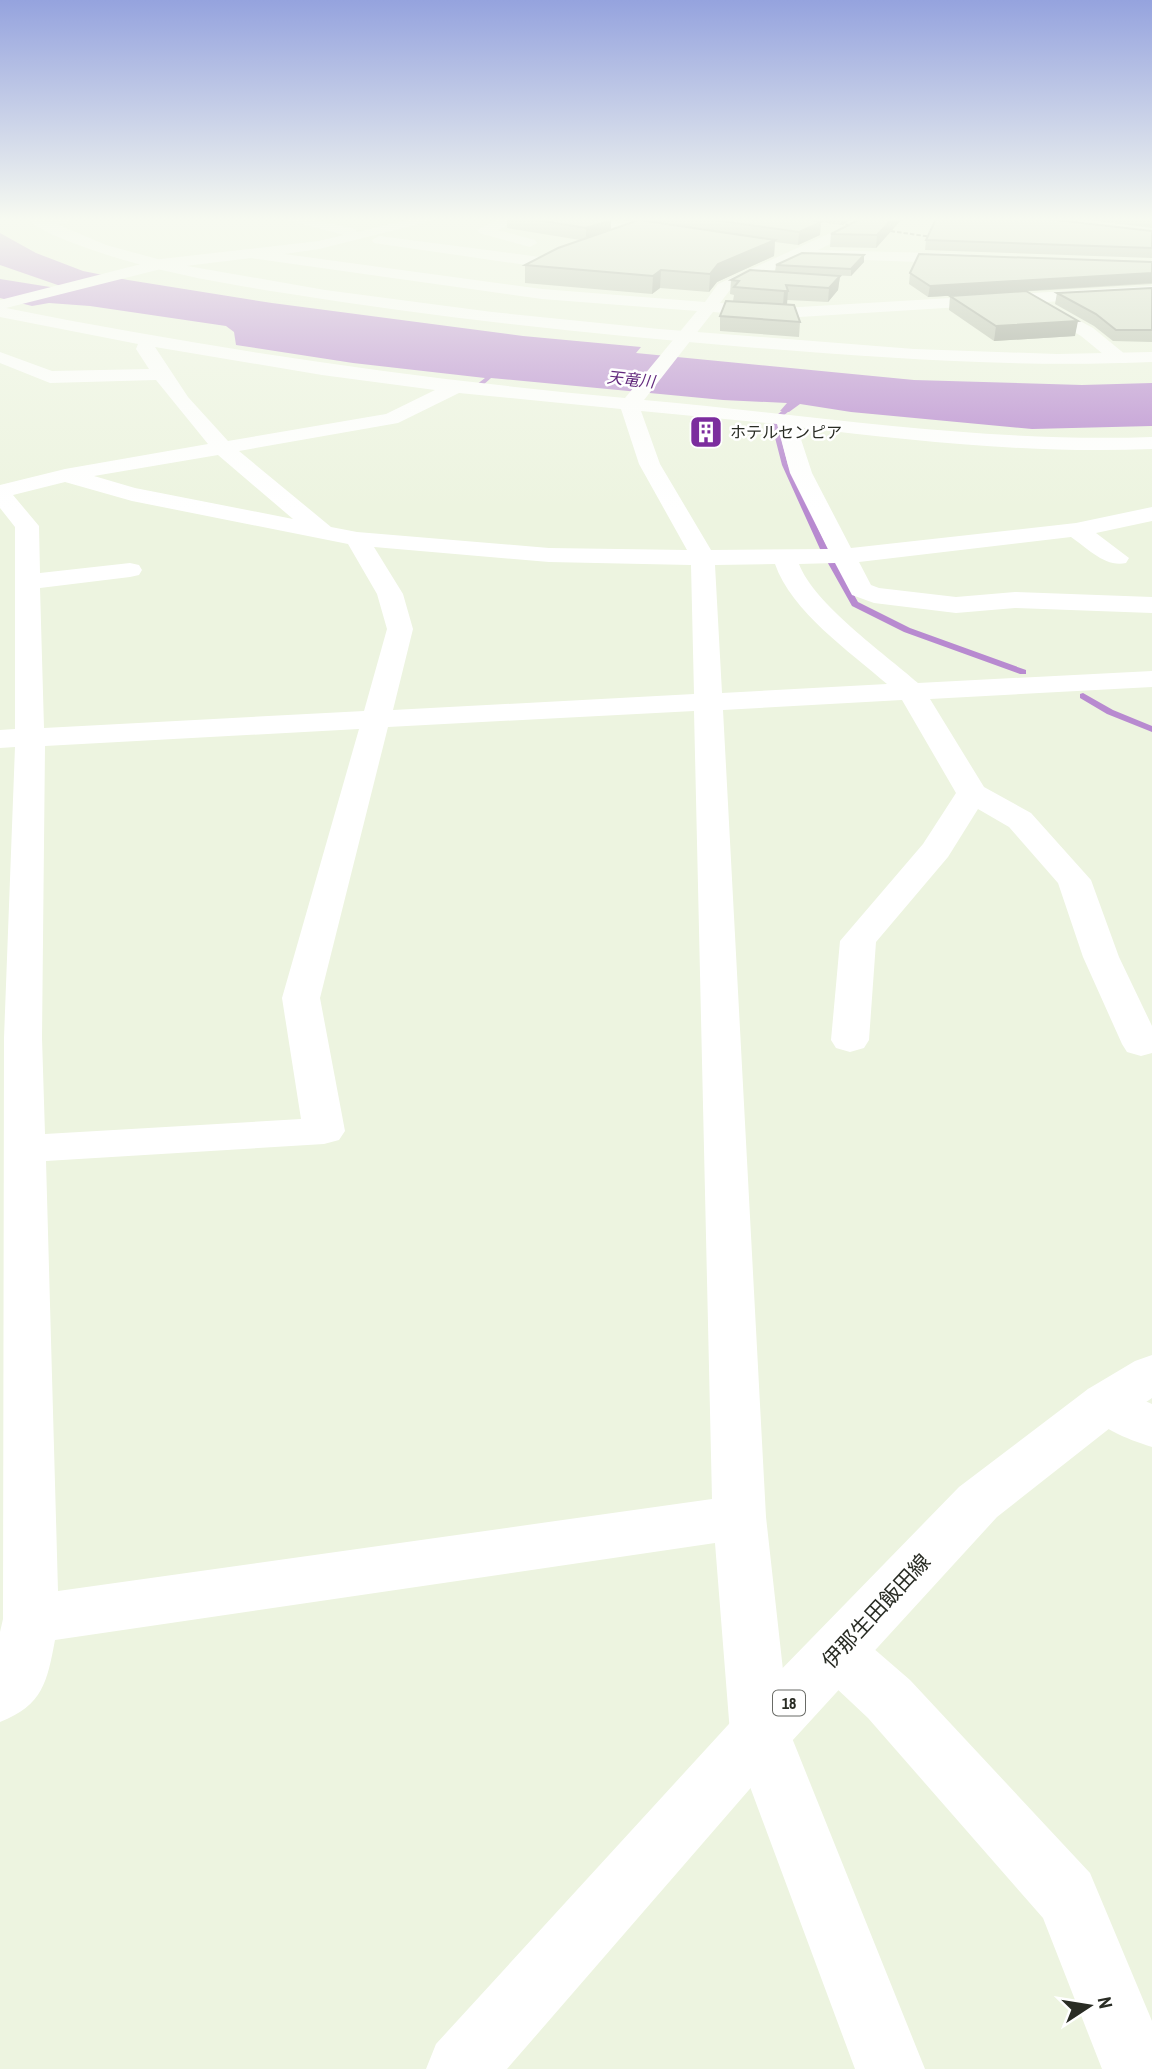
<svg xmlns="http://www.w3.org/2000/svg" width="1152" height="2069" font-family="'Archivo Narrow','Noto Sans JP',sans-serif">
  <style>
    .water { fill: #b88ad0 }
    .lines { fill: none; stroke-linecap: round; stroke-linejoin: round }
    .stream { fill: #b88ad0; fill-rule: evenodd }
    .minor { fill: #fff; fill-rule: evenodd }
    .major { fill: #fff; fill-rule: evenodd }
    .highway { fill: #fff; fill-rule: evenodd }
    .rail { stroke: #7e8275; stroke-width: 2; stroke-dasharray: 4.5 2; stroke-linecap: butt }
    .wall { fill: #b4baa9 }
    .shaded-wall { fill: #92978a }
    .building { fill: #d1d8c5; stroke: #92978a; stroke-width: 2 }
    .labels { text-anchor: middle; dominant-baseline: central; stroke-width: 5; stroke-linejoin: round; paint-order: stroke }
    .far-water-label { font-size: 16px; font-style: italic; fill: #642b7e; stroke: #fff }
    .far-poi-label { font-size: 16px; fill: #292c24; stroke: #fff; text-anchor: start }
    .shield { fill: #fff; stroke: #696b66; stroke-width: 2 }
    .shield-label { font-size: 16px; font-weight: bold; fill: #292c24 }
    .near-street-label { font-size: 21px; fill: #292c24; stroke: #fff }
  </style>
  <rect width="100%" height="100%" fill="#edf4e0"/>
  <polygon class="water" points="0,233 36,253 83,271 128,280 272,303 523,336 641,347 636,353 914,380 1082,385 1152,383 1152,426 1032,429 851,412 800,404 789,412 780,411 787,403 723,400 491,378 482,386 476,385 485,378 353,363 236,345 234,332 226,326 90,306 49,303 32,306 0,298 0,279 75,291 0,265"/>
  <g class="lines">
    <g class="stream">
      <polygon points="794,402 799,403 783,416 778,426 788,465 828,549 858,602 910,628 1026,670 1026,674 1020,674 904,632 852,606 820,549 782,465 772,426 778,414"/>
      <polygon points="1083,693 1113,710 1152,726 1152,732 1107,714 1080,698 1080,694"/>
    </g>
    <g class="minor">
      <path d="M 35,219 L 73,219 C 64,226 46,227 35,225 Z"/>
      <path d="M 283,219 L 311,219 L 355,229 L 357,232 L 412,219 L 439,219 L 319,249 L 284,254 L 542,289 L 705,302 L 718,284 L 861,219 L 880,219 L 818,250 L 970,254 L 978,259 L 970,264 L 814,258 L 807,255 L 730,290 L 720,303 L 783,308 L 1152,286 L 1152,296 L 1045,302 L 1093,328 L 1126,355 L 1129,359 L 1126,363 L 1114,363 L 1081,336 L 1025,303 L 783,318 L 713,312 L 644,400 C 813,415 982,443 1152,437 L 1152,449 C 1033,454 916,441 797,427 L 812,473 L 851,548 L 1076,523 L 1152,507 L 1152,521 L 1096,533 L 1129,558 L 1126,563 C 1106,568 1087,548 1071,537 L 859,562 L 871,585 L 879,588 L 956,597 L 1015,592 L 1152,597 L 1152,613 L 1015,608 L 956,613 L 874,603 L 852,595 L 835,563 L 799,564 C 814,604 884,653 918,683 L 1152,671 L 1152,687 L 930,699 L 984,787 L 1031,813 L 1091,880 L 1119,957 L 1152,1026 L 1152,1053 L 1141,1056 L 1127,1052 L 1122,1044 L 1083,957 L 1058,883 L 1009,827 L 978,809 L 948,857 L 876,942 L 869,1040 L 864,1048 L 850,1052 L 836,1048 L 831,1040 L 840,941 L 923,844 L 956,793 L 902,700 L 723,710 L 766,1517 L 790,1733 L 925,2069 L 855,2069 L 730,1733 L 715,1543 L 55,1640 C 47,1682 43,1705 0,1722 L 0,1632 L 3,1619 L 4,1038 L 15,747 L 0,748 L 0,730 L 15,729 L 15,527 L 0,508 L 0,485 L 65,469 L 208,444 L 156,380 L 50,383 L 0,363 L 0,352 L 52,371 L 149,369 L 136,349 L 138,344 L 0,317 L 0,300 L 161,259 L 319,241 L 344,235 ZM 251,258 L 542,299 L 697,311 L 625,398 C 417,379 211,349 6,308 L 161,269 ZM 155,347 L 322,375 L 435,390 L 386,414 L 228,441 L 188,397 ZM 459,393 L 621,409 L 639,464 L 687,550 L 549,548 L 357,532 L 331,527 L 239,451 L 398,423 ZM 641,411 L 777,424 L 790,473 L 828,549 L 711,550 L 660,464 ZM 218,455 L 293,519 L 135,488 L 94,476 ZM 65,482 L 132,501 L 348,544 L 377,594 L 387,629 L 364,711 L 44,728 L 40,588 L 130,577 L 139,575 L 142,570 L 139,565 L 130,563 L 40,573 L 39,526 L 13,495 ZM 374,547 L 549,562 L 691,565 L 694,694 L 393,710 L 413,629 L 403,594 ZM 775,564 C 791,611 850,652 887,684 L 722,693 L 715,565 ZM 694,711 L 712,1499 L 58,1591 L 46,1161 L 324,1144 L 339,1140 L 345,1131 L 320,998 L 388,727 ZM 359,729 L 282,998 L 301,1119 L 45,1134 L 42,1038 L 45,746 Z"/>
      <polygon points="499,219 520,219 498,230 535,240 537,243 530,247 479,233 477,230"/>
      <polygon points="555,219 593,219 671,231 678,235 671,239 562,223"/>
      <polygon points="379,236 540,257 548,262 540,267 374,243 372,240"/>
      <path d="M 1106,1384 L 1152,1404 L 1152,1447 C 1127,1439 1094,1427 1081,1403 L 1088,1389 Z"/>
      <polygon points="838,1627 858,1635 910,1680 1090,1873 1152,2021 1152,2069 1102,2069 1043,1918 868,1718 818,1671 809,1653 818,1635"/>
    </g>
    <polygon class="major" points="1152,1355 1152,1398 1124,1417 997,1517 781,1753 507,2069 426,2069 436,2044 739,1713 959,1487 1088,1389 1135,1361"/>
    <path class="highway" d="M 27,219 L 45,219 L 106,245 L 176,264 L 325,290 L 492,312 L 659,329 L 914,349 L 1057,354 L 1152,352 L 1152,362 C 1016,368 881,358 745,347 C 591,334 437,318 284,293 C 213,282 141,269 73,243 C 58,237 39,230 27,219 Z"/>
    <polyline class="rail" points="807,219 946,239"/>
  </g>
  <g class="wall">
    <polygon points="507,219 605,219 611,220 611,230 634,222 615,219 805,219 821,222 820,235 798,245 775,242 774,256 717,282 709,292 660,288 652,294 525,283 525,265 580,240 507,228"/>
    <polygon points="809,219 854,219 841,225"/>
    <polygon points="860,219 902,219 876,248 830,247 831,234"/>
    <polygon points="1080,219 1152,219 1152,228"/>
    <polygon points="1152,231 1152,258 925,250 926,240"/>
    <polygon points="864,262 851,276 805,274 840,276 838,290 828,302 787,300 787,305 800,322 799,337 720,331 720,316 733,301 734,295 730,294 731,280 775,272 776,265"/>
    <polygon points="1152,262 1152,284 928,297 909,284 910,273"/>
    <polygon points="1152,288 1152,342 1113,341 1094,326 1055,304 1057,293"/>
    <polygon points="950,296 1075,336 994,341 949,310"/>
  </g>
  <g class="shaded-wall">
    <polygon points="841,219 854,219 841,225"/>
    <polygon points="892,219 902,219 876,248 877,235"/>
    <polygon points="611,220 611,233 586,241 586,228"/>
    <polygon points="821,222 820,235 798,245 799,232"/>
    <polygon points="775,240 774,256 717,282 709,292 710,274 718,264"/>
    <polygon points="864,255 864,262 851,276 851,269"/>
    <polygon points="661,270 660,288 652,294 653,276"/>
    <polygon points="1152,273 1152,283 928,297 930,286"/>
    <polygon points="840,276 838,290 828,302 829,288"/>
    <polygon points="784,291 788,291 787,305 783,305"/>
    <polygon points="1078,321 1075,336 994,341 996,326"/>
  </g>
  <g class="building">
    <polygon points="531,219 605,219 611,220 586,228"/>
    <polygon points="706,219 805,219 821,222 799,232"/>
    <polygon points="860,219 892,219 877,235 831,234"/>
    <polygon points="936,219 1047,219 1152,231 1152,248 926,240"/>
    <polygon points="639,220 775,240 718,264 710,274 661,270 653,276 525,265 558,248"/>
    <polygon points="802,253 864,255 851,269 776,265"/>
    <polygon points="919,254 1152,262 1152,273 930,286 910,273"/>
    <polygon points="750,270 840,276 829,288 786,285 788,291 784,291 734,287 739,281 731,280"/>
    <polygon points="1152,288 1152,330 1116,330 1096,314 1057,293"/>
    <polygon points="1026,291 1078,321 996,326 950,296"/>
    <polygon points="726,301 794,305 800,322 720,316"/>
  </g>
  <linearGradient id="sky" x2="0" y2="1"><stop stop-color="#95a3de"/><stop offset="0.43" stop-color="#f7faf1"/><stop offset="1" stop-color="#f7faf1" stop-opacity="0"/></linearGradient>
  <rect width="1152" height="509" fill="url(#sky)"/>
  <defs>
    <symbol id="building-square" viewBox="-11 -11 22 22"><rect x="-9" y="-9" width="18" height="18" rx="4" fill="#7c2d9e" stroke="#fff"/><path d="M-4-6H4V6H1V3H-1V6H-4ZM-2.5-4.3h1.7v1.8h-1.7ZM.8-4.3h1.7v1.8H.8ZM-2.5-1h1.7V.8h-1.7ZM.8-1h1.7V.8H.8Z" fill="#fff"/></symbol>
  </defs>
  <g fill-rule="evenodd">
    <use href="#building-square" x="687" y="413" width="38" height="38"/>
  </g>
  <g class="labels">
    <g class="far-water-label">
      <text transform="translate(631 379) rotate(6)">天竜川</text>
    </g>
    <g class="far-poi-label">
      <text x="730" y="432">ホテルセンピア</text>
    </g>
    <rect class="shield" x="773" y="1690.5" width="32" height="25" rx="5"/>
    <g class="shield-label">
      <text x="789" y="1703">18</text>
    </g>
    <g class="near-street-label">
      <text transform="translate(876 1611) rotate(-47)">伊那生田飯田線</text>
    </g>
  </g>
  <g transform="translate(1089 2006) rotate(78)" stroke="#ffffff" stroke-width="5" paint-order="stroke">
  <path d="M0-5L12 26L0 18L-12 26Z" fill="#292c24"/>
  <text y="-10" font-size="19" font-weight="bold" text-anchor="middle" fill="#292c24">N</text>
  </g>
</svg>
